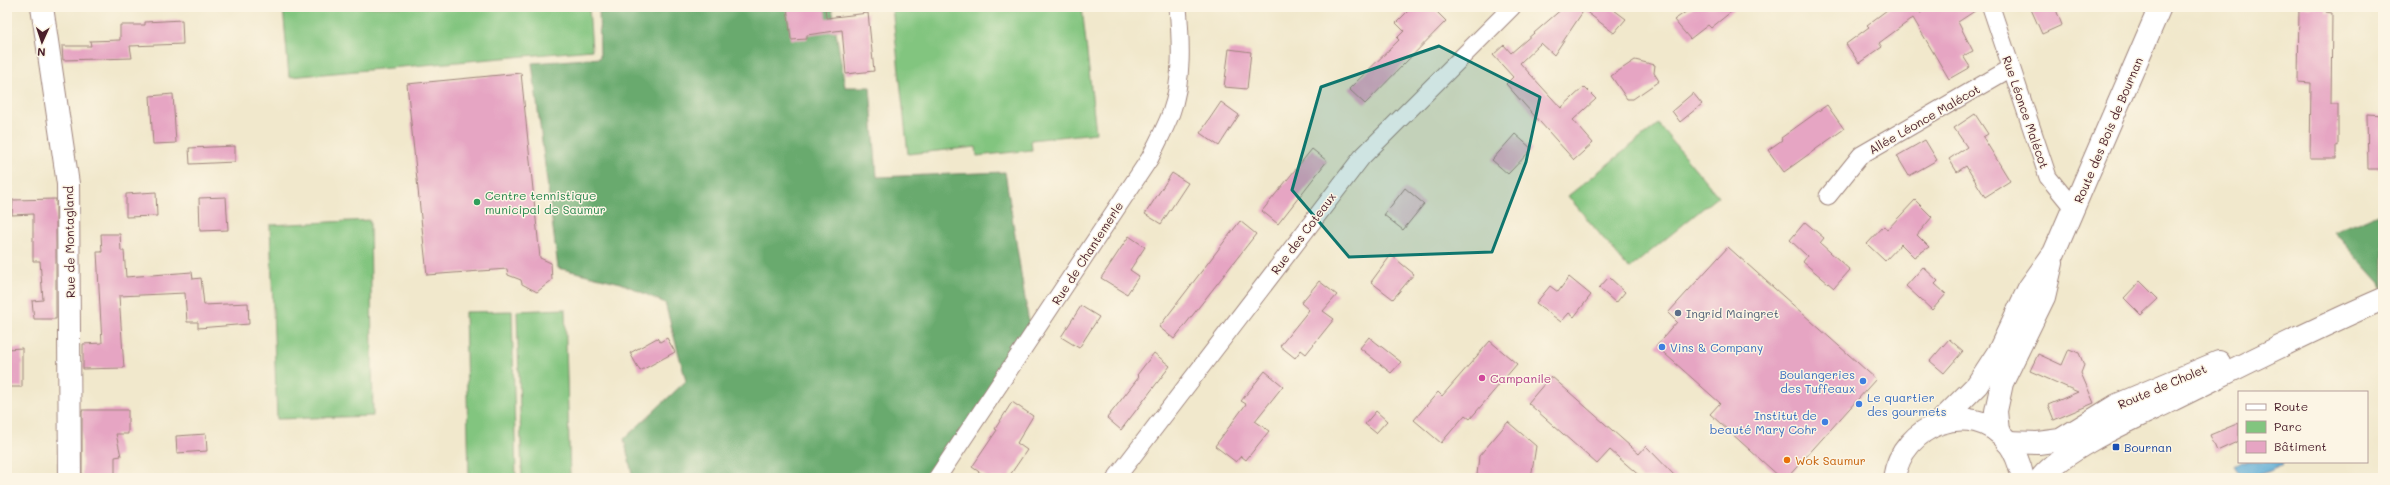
<svg xmlns="http://www.w3.org/2000/svg" width="2390" height="485" font-family="Mali,sans-serif">
  <style>
    .green { fill: #82c57f; stroke: #667255 }
    .forest { fill: #69aa6e; stroke: #5a644c }
    .water { fill: #5bacd6; stroke: #526680 }
    .building { fill: #e6a5c3 }
    .lines { fill: none; stroke-linecap: round; stroke-linejoin: round }
    .street-casing { stroke: #9e847c; stroke-width: 19 }
    .secondary-casing { stroke: #9e847c; stroke-width: 24 }
    .street { stroke: #fff; stroke-width: 17 }
    .secondary { stroke: #fff; stroke-width: 22 }
    .marked { fill: #0f766e; fill-opacity: 0.2; stroke: #0f766e; stroke-width: 3; stroke-linejoin: round }
    .leisure-dot { fill: #2e9e5b; stroke: #fcf5e5; stroke-width: 1.5 }
    .service-dot { fill: #5c6f8a; stroke: #fcf5e5; stroke-width: 1.5 }
    .shop-dot { fill: #3f7fe0; stroke: #fcf5e5; stroke-width: 1.5 }
    .hotel-dot { fill: #d1479c; stroke: #fcf5e5; stroke-width: 1.5 }
    .transit-dot { fill: #1a4fb4; stroke: #fcf5e5; stroke-width: 1.5 }
    .food-dot { fill: #e8710a; stroke: #fcf5e5; stroke-width: 1.5 }
    .labels { text-anchor: middle; dominant-baseline: central; stroke-width: 3; stroke-linejoin: round; paint-order: stroke }
    .street-label { font-size: 12px; fill: #4a1f2b; stroke: #fcf5e5 }
    .leisure-label { font-size: 12px; fill: #27864d; stroke: #fcf5e5; text-anchor: start }
    .service-label { font-size: 12px; fill: #4e5e75; stroke: #fcf5e5; text-anchor: start }
    .shop-label { font-size: 12px; fill: #366cbe; stroke: #fcf5e5; text-anchor: start }
    .hotel-label { font-size: 12px; fill: #b23c85; stroke: #fcf5e5; text-anchor: start }
    .transit-label { font-size: 12px; fill: #164399; stroke: #fcf5e5; text-anchor: start }
    .food-label { font-size: 12px; fill: #c56008; stroke: #fcf5e5; text-anchor: start }
  </style>
  <rect width="100%" height="100%" fill="#fcf5e5"/>
  <filter id="ink" filterUnits="userSpaceOnUse"><feTurbulence type="fractalNoise" baseFrequency=".025" numOctaves="2"/><feDisplacementMap in="SourceGraphic" scale="8" xChannelSelector="R" yChannelSelector="G"/><feConvolveMatrix kernelMatrix="1 2 1 2 8 2 1 2 1" color-interpolation-filters="sRGB"/></filter>
  <filter id="wash" filterUnits="userSpaceOnUse"><feTurbulence type="fractalNoise" baseFrequency=".012" numOctaves="4" result="noise"/><feDisplacementMap in="SourceGraphic" scale="16" xChannelSelector="R" yChannelSelector="G"/><feGaussianBlur stdDeviation="0.9" result="paint"/><feColorMatrix in="noise" values="0 0 0 0 0 0 0 0 0 0 0 0 0 0 0 0 0 1.4 0 .05"/><feComposite in="paint" operator="in"/></filter>
  <g filter="url(#wash)">
    <rect width="100%" height="100%" fill="#f1e8cc"/>
    <g class="green">
      <polygon points="283,7 589,7 592,50 289,77"/>
      <polygon points="892,7 1082,7 1096,133 1031,140 1032,150 977,156 976,147 908,154"/>
      <polygon points="1658,124 1718,196 1629,269 1568,196"/>
      <polygon points="370,220 373,416 277,419 270,225"/>
      <polygon points="565,309 570,478 522,478 517,311"/>
      <polygon points="512,311 516,478 469,478 465,312"/>
    </g>
    <g class="forest">
      <polygon points="599,7 832,7 845,87 870,87 877,177 1005,172 1029,324 937,478 633,478 624,439 686,381 665,303 621,283 558,268 532,63 600,58"/>
      <polygon points="2383,211 2383,292 2380,283 2334,232"/>
    </g>
    <path class="water" d="M 2239,462 L 2283,462 L 2282,465 C 2267,473 2242,485 2234,465 Z"/>
    <g id="blocks">
      <g class="building">
        <polygon points="787,7 825,7 826,18 868,13 874,71 846,74 842,30 807,35 807,39 791,40"/>
        <polygon points="1412,7 1432,7 1446,21 1365,104 1349,89 1399,40 1397,38 1404,31 1396,23"/>
        <polygon points="1564,7 1610,7 1626,19 1614,33 1584,10 1554,55 1541,43 1520,63 1561,108 1584,87 1596,99 1573,120 1593,143 1574,160 1506,84 1513,77 1493,55 1504,45 1511,53"/>
        <polygon points="1693,7 1737,7 1711,28 1708,25 1690,39 1674,20"/>
        <polygon points="1891,7 1929,7 1920,13 1930,7 1981,7 1958,22 1973,51 1963,56 1970,67 1949,79 1913,18 1879,43 1882,47 1859,63 1846,44 1869,27 1867,25"/>
        <polygon points="2030,7 2055,7 2062,25 2042,34"/>
        <polygon points="2299,7 2326,7 2326,12 2332,13 2331,104 2338,104 2338,146 2336,145 2336,159 2310,159 2311,83 2298,82"/>
        <polygon points="182,20 183,44 130,46 132,58 63,60 62,46 91,46 90,41 120,40 120,25 145,25 145,22"/>
        <polygon points="1229,49 1251,52 1247,89 1224,87"/>
        <polygon points="1635,60 1655,65 1654,73 1659,81 1633,99 1627,99 1611,76"/>
        <polygon points="521,73 540,258 551,263 552,280 537,292 522,284 521,280 508,275 507,269 427,275 407,84"/>
        <polygon points="1693,93 1702,104 1680,122 1672,111"/>
        <polygon points="173,94 176,143 153,144 150,96"/>
        <polygon points="1221,102 1239,115 1219,146 1200,133"/>
        <polygon points="1827,105 1844,129 1784,172 1768,150 1782,140 1781,138"/>
        <polygon points="1975,114 1988,134 1983,137 2010,181 1985,197 1966,166 1957,172 1949,159 1967,147 1954,128"/>
        <polygon points="2367,114 2383,115 2383,169 2368,169"/>
        <polygon points="1515,134 1532,149 1508,174 1492,160"/>
        <polygon points="1925,140 1937,160 1909,176 1897,156"/>
        <polygon points="235,146 235,162 190,164 189,148"/>
        <polygon points="1312,149 1327,161 1278,224 1262,211"/>
        <polygon points="1172,173 1188,183 1161,224 1145,214"/>
        <polygon points="1405,188 1424,204 1403,230 1384,215"/>
        <polygon points="156,192 157,216 126,217 126,194"/>
        <polygon points="226,197 228,230 200,231 199,198"/>
        <polygon points="56,199 56,319 34,319 32,301 43,300 40,261 33,261 33,214 12,215 13,200"/>
        <polygon points="1915,200 1932,217 1917,235 1929,247 1914,257 1901,244 1885,261 1867,244 1884,226 1887,230"/>
        <polygon points="1240,221 1256,234 1174,339 1159,327"/>
        <polygon points="1805,222 1824,238 1820,243 1850,270 1834,288 1803,262 1807,256 1790,240"/>
        <polygon points="101,234 120,234 121,251 124,251 126,277 192,272 193,279 201,278 204,305 248,303 249,324 198,328 198,322 187,322 185,293 119,296 124,368 83,369 83,344 102,343 97,252 102,252"/>
        <polygon points="1129,236 1145,247 1130,270 1139,276 1127,294 1101,278"/>
        <polygon points="1728,247 1876,379 1787,478 1781,478 1710,414 1720,403 1656,346 1677,322 1668,313"/>
        <polygon points="1391,255 1414,274 1393,299 1371,282"/>
        <polygon points="1923,267 1938,281 1935,284 1946,294 1932,310 1906,286"/>
        <polygon points="1569,277 1591,295 1574,317 1569,313 1561,322 1536,303 1550,286 1558,292"/>
        <polygon points="1609,277 1625,292 1616,303 1599,288"/>
        <polygon points="1319,281 1337,295 1323,311 1334,319 1306,354 1301,350 1295,358 1280,346 1309,310 1301,303"/>
        <polygon points="2140,281 2158,299 2141,315 2124,298"/>
        <polygon points="1081,306 1099,317 1079,348 1061,337"/>
        <polygon points="1369,337 1401,362 1391,373 1360,348"/>
        <polygon points="657,338 660,342 667,338 675,352 640,371 630,353"/>
        <polygon points="1949,339 1963,351 1944,373 1930,361"/>
        <polygon points="1490,341 1517,364 1470,419 1465,415 1441,443 1414,420 1438,392 1442,396"/>
        <polygon points="22,348 22,387 7,387 7,349"/>
        <polygon points="2069,349 2079,353 2084,365 2081,373 2094,403 2054,420 2048,405 2078,392 2030,371 2038,354 2062,365"/>
        <polygon points="1154,353 1170,366 1121,430 1107,418 1139,377 1137,375"/>
        <polygon points="1265,371 1283,386 1255,421 1269,431 1246,460 1241,456 1236,462 1215,446 1246,404 1241,401"/>
        <polygon points="1551,376 1639,454 1646,446 1677,478 1642,478 1610,450 1597,464 1528,403"/>
        <polygon points="1012,402 1033,416 1017,443 1027,450 1008,478 988,478 972,467 997,430 995,429"/>
        <polygon points="82,410 128,410 128,434 116,434 121,456 115,457 115,478 82,478"/>
        <polygon points="1376,411 1387,421 1376,433 1365,424"/>
        <polygon points="1508,422 1536,446 1531,478 1492,478 1477,475 1479,456"/>
        <polygon points="2239,423 2239,441 2217,451 2210,435"/>
        <polygon points="206,434 207,451 177,453 176,436"/>
      </g>
    </g>
  </g>
  <g filter="url(#ink)">
    <use href="#blocks" fill-opacity="0" stroke="#9e847c" stroke-width="1"/>
    <g class="lines">
      <defs>
        <g id="street">
          <polyline points="1991,7 2048,177 2074,209"/>
          <polyline points="1828,196 1861,155 2011,68"/>
          <path d="M 937,478 L 1150,158 C 1157,143 1165,129 1171,113 C 1183,80 1181,42 1178,7"/>
          <polyline points="1116,478 1362,157 1512,7"/>
        </g>
        <g id="secondary">
          <polyline points="42,7 68,184 70,478"/>
          <polyline points="1940,422 1977,385 1999,351 2029,288 2054,253 2160,7"/>
          <polyline points="1998,432 1996,411 2002,383 2044,297 2052,263"/>
          <polyline points="2007,442 2038,443 2060,440 2117,405 2219,362"/>
          <path d="M 1894,478 C 1902,425 1971,397 2008,442 C 2016,453 2020,465 2023,478"/>
          <path d="M 2041,478 C 2067,447 2133,419 2170,401 C 2241,366 2311,330 2383,299"/>
        </g>
      </defs>
      <use href="#street" class="street-casing"/>
      <use href="#secondary" class="secondary-casing"/>
      <use href="#street" class="street"/>
      <use href="#secondary" class="secondary"/>
    </g>
  </g>
  <path class="marked" d="M 1439,46 L 1540,97 L 1526,162 L 1492,252 L 1349,257 L 1292,190 L 1321,87 Z"/>
  <circle class="leisure-dot" cx="477" cy="202" r="4"/>
  <circle class="service-dot" cx="1678" cy="313" r="4"/>
  <g class="shop-dot">
    <circle cx="1662" cy="347" r="4"/>
    <circle cx="1863" cy="381" r="4"/>
    <circle cx="1859" cy="404" r="4"/>
    <circle cx="1825" cy="422" r="4"/>
  </g>
  <circle class="hotel-dot" cx="1482" cy="378" r="4"/>
  <rect class="transit-dot" x="2112" y="443" width="8" height="8" rx="2"/>
  <circle class="food-dot" cx="1787" cy="460" r="4"/>
  <g class="labels">
    <g class="street-label">
      <text transform="translate(2026 112) rotate(71)">Rue Léonce Malécot</text>
      <text transform="translate(1924 119) rotate(-30)">Allée Léonce Malécot</text>
      <text transform="translate(2108 130) rotate(-67)">Route des Bois de Bournan</text>
      <text transform="translate(1303 233) rotate(-53)">Rue des Coteaux</text>
      <text transform="translate(69 242) rotate(-91)">Rue de Montagland</text>
      <text transform="translate(1087 253) rotate(-57)">Rue de Chantemerle</text>
      <text transform="translate(2162 386) rotate(-23)">Route de Cholet</text>
    </g>
    <g class="leisure-label">
      <text x="485" y="195">Centre tennistique<tspan x="485" dy="14">municipal de Saumur</tspan></text>
    </g>
    <g class="service-label">
      <text x="1686" y="313">Ingrid Maingret</text>
    </g>
    <g class="shop-label">
      <text x="1670" y="347">Vins &amp; Company</text>
      <text x="1855" y="374" text-anchor="end">Boulangeries<tspan x="1855" dy="14">des Tuffeaux</tspan></text>
      <text x="1867" y="397">Le quartier<tspan x="1867" dy="14">des gourmets</tspan></text>
      <text x="1817" y="415" text-anchor="end">Institut de<tspan x="1817" dy="14">beauté Mary Cohr</tspan></text>
    </g>
    <g class="hotel-label">
      <text x="1490" y="378">Campanile</text>
    </g>
    <g class="transit-label">
      <text x="2124" y="447">Bournan</text>
    </g>
    <g class="food-label">
      <text x="1795" y="460">Wok Saumur</text>
    </g>
  </g>
  <rect width="2390" height="485" fill="none" stroke="#fcf5e5" stroke-width="24"/>
  <rect x="2238" y="391" width="130" height="72" fill="#fcf5e5" stroke="#b59f9b"/>
  <rect x="2246" y="404" width="20" height="6" fill="#ffffff" stroke="#b59f9b"/>
  <text x="2274" y="411" font-size="12" fill="#4a1f2b">Route</text>
  <rect x="2246" y="421" width="20" height="12" fill="#82c57f" stroke="#b59f9b"/>
  <text x="2274" y="431" font-size="12" fill="#4a1f2b">Parc</text>
  <rect x="2246" y="441" width="20" height="12" fill="#e6a5c3" stroke="#b59f9b"/>
  <text x="2274" y="451" font-size="12" fill="#4a1f2b">Bâtiment</text>
  <g transform="translate(42 42) rotate(183)" stroke="#fcf5e5" stroke-width="3" paint-order="stroke">
  <path d="M0-3L7 15L0 10L-7 15Z" fill="#4a1f2b"/>
  <text y="-6" font-size="11" font-weight="bold" text-anchor="middle" fill="#4a1f2b">N</text>
  </g>
</svg>
